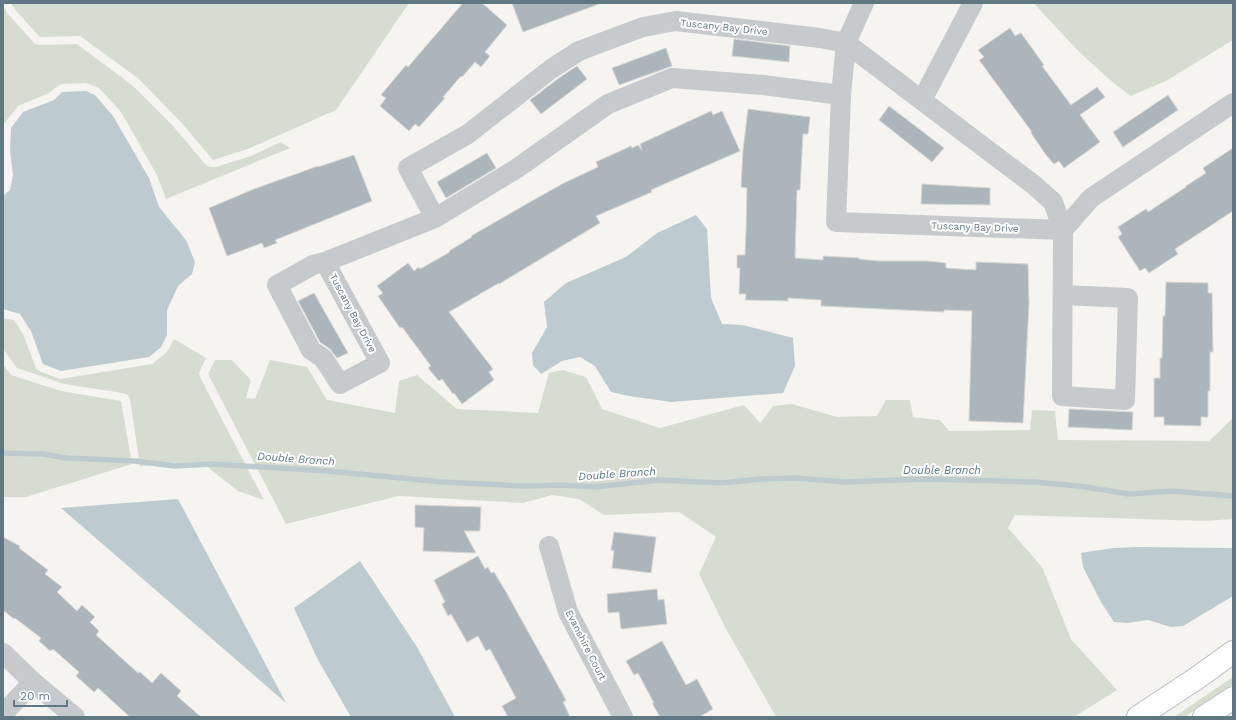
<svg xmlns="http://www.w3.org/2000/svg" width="1236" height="720" font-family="'Work Sans',sans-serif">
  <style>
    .green { fill: #d6ddd0 }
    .water { fill: #bdcbcf }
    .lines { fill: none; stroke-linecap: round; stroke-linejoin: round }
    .stream { stroke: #bdcbcf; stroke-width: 5.5 }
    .building { fill: #acb6ba; stroke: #d6d6d3 }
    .secondary-casing { stroke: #b7bdc1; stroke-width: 24 }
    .street { stroke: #c6cacc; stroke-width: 20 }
    .secondary { stroke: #fff; stroke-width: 22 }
    .labels { text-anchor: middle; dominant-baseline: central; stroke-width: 4; stroke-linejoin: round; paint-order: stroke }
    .street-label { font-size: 10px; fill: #607784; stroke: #fff }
    .water-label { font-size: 11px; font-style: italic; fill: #5b7b82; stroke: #fff }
  </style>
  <rect width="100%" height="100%" fill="#f5f4f0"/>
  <g class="green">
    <polygon points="11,3 409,3 336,110 248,149 213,160 180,121 139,79 80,36 40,37 16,11"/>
    <path d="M 1034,3 L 1233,3 L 1233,40 L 1166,81 L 1131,96 C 1095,70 1063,36 1034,3 Z"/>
    <polygon points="3,6 8,14 35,44 40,45 77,44 132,85 173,126 206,165 210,167 216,167 251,156 281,142 290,148 166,199 157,175 121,112 99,88 86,83 62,84 56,87 49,93 18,106 3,125"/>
    <polygon points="3,318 14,320 23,334 36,368 39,371 60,379 152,364 167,352 174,339 206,358 199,373 200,377 264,500 238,491 201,462 140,466 130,399 128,395 123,393 64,384 17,368 3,349"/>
    <polygon points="215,360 232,360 251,380 246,398 255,399 270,360 307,367 327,400 395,413 399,381 417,375 457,409 538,413 549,373 563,370 586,377 602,409 660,428 744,405 760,423 773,406 792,404 837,417 877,416 886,400 910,400 913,417 940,420 949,431 1030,430 1032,410 1055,411 1058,440 1209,441 1233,418 1233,519 1203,521 1015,515 1008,528 1042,567 1071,639 1117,690 1074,717 776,717 725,627 699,574 716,537 679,512 604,515 579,499 552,495 523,503 399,496 286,524 208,374"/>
    <polygon points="3,364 11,375 61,391 121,401 132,464 26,497 3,497"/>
    <polygon points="1233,677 1233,684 1185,717 1174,717"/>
  </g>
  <g class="water">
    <polygon points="86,91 95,95 113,116 149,178 159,207 186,240 195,262 192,274 178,286 167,310 167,335 161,347 149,357 61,371 43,364 31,331 20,314 3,309 3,196 10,190 13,175 10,151 11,128 23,112 54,100 62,92"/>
    <polygon points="696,215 707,229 711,298 722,324 742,325 793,338 795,366 783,393 671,402 629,396 611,392 595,366 580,357 562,361 541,374 533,365 532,353 547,327 544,302 566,283 626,257 657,233"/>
    <polygon points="178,499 286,703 61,508"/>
    <polygon points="1138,547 1233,548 1233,596 1183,626 1171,627 1148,620 1127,623 1114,622 1101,602 1083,567 1081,553 1113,548"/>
    <polygon points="360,561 417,647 455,717 351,717 318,660 294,608"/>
  </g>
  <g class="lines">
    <polyline class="stream" points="3,453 43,454 66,458 135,461 175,466 211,464 328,471 442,482 525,486 562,485 595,487 660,480 721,483 761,479 795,478 846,482 926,479 1034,482 1079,486 1129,494 1171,491 1233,496"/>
  </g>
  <g class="building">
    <polygon points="463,3 482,3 507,25 485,52 490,56 481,67 475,62 462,77 461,76 443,97 445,98 419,127 415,124 409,131 380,106 386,98 381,95 406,65 408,67"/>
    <polygon points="512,3 598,3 599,4 523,32"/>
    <polygon points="1010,28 1015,36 1021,33 1044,65 1042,66 1071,105 1097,87 1105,97 1080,115 1100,142 1064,168 1059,161 1054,164 1046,155 1031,133 1032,132 979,60 984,57 978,50"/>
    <polygon points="734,39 790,46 789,62 732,56"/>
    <polygon points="666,48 672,66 619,85 612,68"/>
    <polygon points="577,66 587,79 541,114 530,100 559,78"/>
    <polygon points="1168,95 1178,110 1123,147 1113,132"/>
    <polygon points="889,106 944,148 932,162 879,120"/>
    <polygon points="748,109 810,117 808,134 803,134 800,190 797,190 795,258 823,260 823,256 859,258 859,259 878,261 927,261 946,263 946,268 976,270 976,262 1028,264 1029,303 1023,423 969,421 972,311 944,310 944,312 821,306 821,300 788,298 788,301 745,300 746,294 739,294 740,268 737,268 737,255 745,255 746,230 747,188 741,187 743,150"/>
    <polygon points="711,111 713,115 722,111 740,151 669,182 651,190 652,192 596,216 600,223 499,284 499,283 449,312 493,369 489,372 494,380 462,404 454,393 453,394 442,379 439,381 428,368 431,366 402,327 400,328 378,296 383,293 377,286 408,263 414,271 419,267 420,269 450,252 449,251 472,237 471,236 530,202 564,183 598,167 596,162 631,146 632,148 638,145 642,150 640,144"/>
    <polygon points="1233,148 1233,211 1175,249 1178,254 1149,273 1145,268 1140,271 1118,237 1122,234 1118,227 1146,209 1148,212 1186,187 1186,186 1206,173 1203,168"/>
    <polygon points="487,153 496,168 446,198 437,182"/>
    <polygon points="354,155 372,201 275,240 277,243 264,248 262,243 227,256 209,208 254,189 318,166 318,167"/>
    <polygon points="922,184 990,188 990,205 921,204"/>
    <polygon points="1166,282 1208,283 1208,293 1212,293 1213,352 1210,352 1210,391 1208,391 1208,417 1201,417 1201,426 1164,425 1164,417 1154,417 1154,378 1160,378 1160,358 1162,358 1163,316 1165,316"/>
    <polygon points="314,293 348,353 337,358 330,349 320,342 298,301"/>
    <polygon points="1069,409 1133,412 1132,430 1068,427"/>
    <polygon points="415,505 481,507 480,531 464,531 476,553 423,551 424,528 415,527"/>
    <polygon points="614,532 656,537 651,573 612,568 614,551 611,550"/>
    <polygon points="3,537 20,546 19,548 48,570 45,574 62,587 57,592 77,611 82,605 95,617 90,622 99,631 96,635 138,673 140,672 152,683 161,673 181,691 177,696 201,717 130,717 98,688 94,692 76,676 79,672 53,649 50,651 39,641 41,638 15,618 14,619 3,610"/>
    <polygon points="478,556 485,569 488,567 491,573 494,572 506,592 566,700 563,702 570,717 508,717 502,706 516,698 490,649 486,651 478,636 467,642 451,614 448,616 442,604 445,602 434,580"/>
    <polygon points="657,589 658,600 664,599 667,624 621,629 619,612 608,613 607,594"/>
    <polygon points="662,641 686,685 697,679 713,709 699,717 660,717 652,703 654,703 638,673 634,675 626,661"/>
  </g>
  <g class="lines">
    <defs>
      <g id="secondary">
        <polyline points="1138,717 1197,678 1233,652"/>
        <polyline points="1204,717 1233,698"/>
      </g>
    </defs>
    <use href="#secondary" class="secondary-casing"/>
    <g class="street">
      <polyline points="841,95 846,43 864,3"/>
      <polyline points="922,100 973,3"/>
      <polyline points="435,218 516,169 608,104 672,78 763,85 841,95 836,222 1063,230 1062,396 1125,400 1128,298 1063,295"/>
      <polyline points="325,262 380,363 340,384 323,358 311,350 277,285 313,265 325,262 435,218 408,168 468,134 551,69 579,51 643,27 676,21 820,38 846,43 1034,185 1053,202 1063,230 1091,198 1233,103"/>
      <polyline points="549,546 568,612 623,717"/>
      <polyline points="3,653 33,682 75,717"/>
      <polyline points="3,714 33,682"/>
    </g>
    <use href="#secondary" class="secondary"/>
  </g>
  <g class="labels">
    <g class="street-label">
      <text transform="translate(724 27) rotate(6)">Tuscany Bay Drive</text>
      <text transform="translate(975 227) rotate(2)">Tuscany Bay Drive</text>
      <text transform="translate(353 313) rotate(62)">Tuscany Bay Drive</text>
      <text transform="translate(586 645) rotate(63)">Evanshire Court</text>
    </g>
    <g class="water-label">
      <text transform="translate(296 459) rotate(4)">Double Branch</text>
      <text x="942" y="470">Double Branch</text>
      <text transform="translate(617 474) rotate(-4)">Double Branch</text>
    </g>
  </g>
  <rect width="1236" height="720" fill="none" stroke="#607784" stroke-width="8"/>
  <path d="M14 700v6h53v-6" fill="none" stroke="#607784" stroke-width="2"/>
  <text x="20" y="700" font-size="12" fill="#607784" stroke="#ffffff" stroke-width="3" paint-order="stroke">20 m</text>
</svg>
